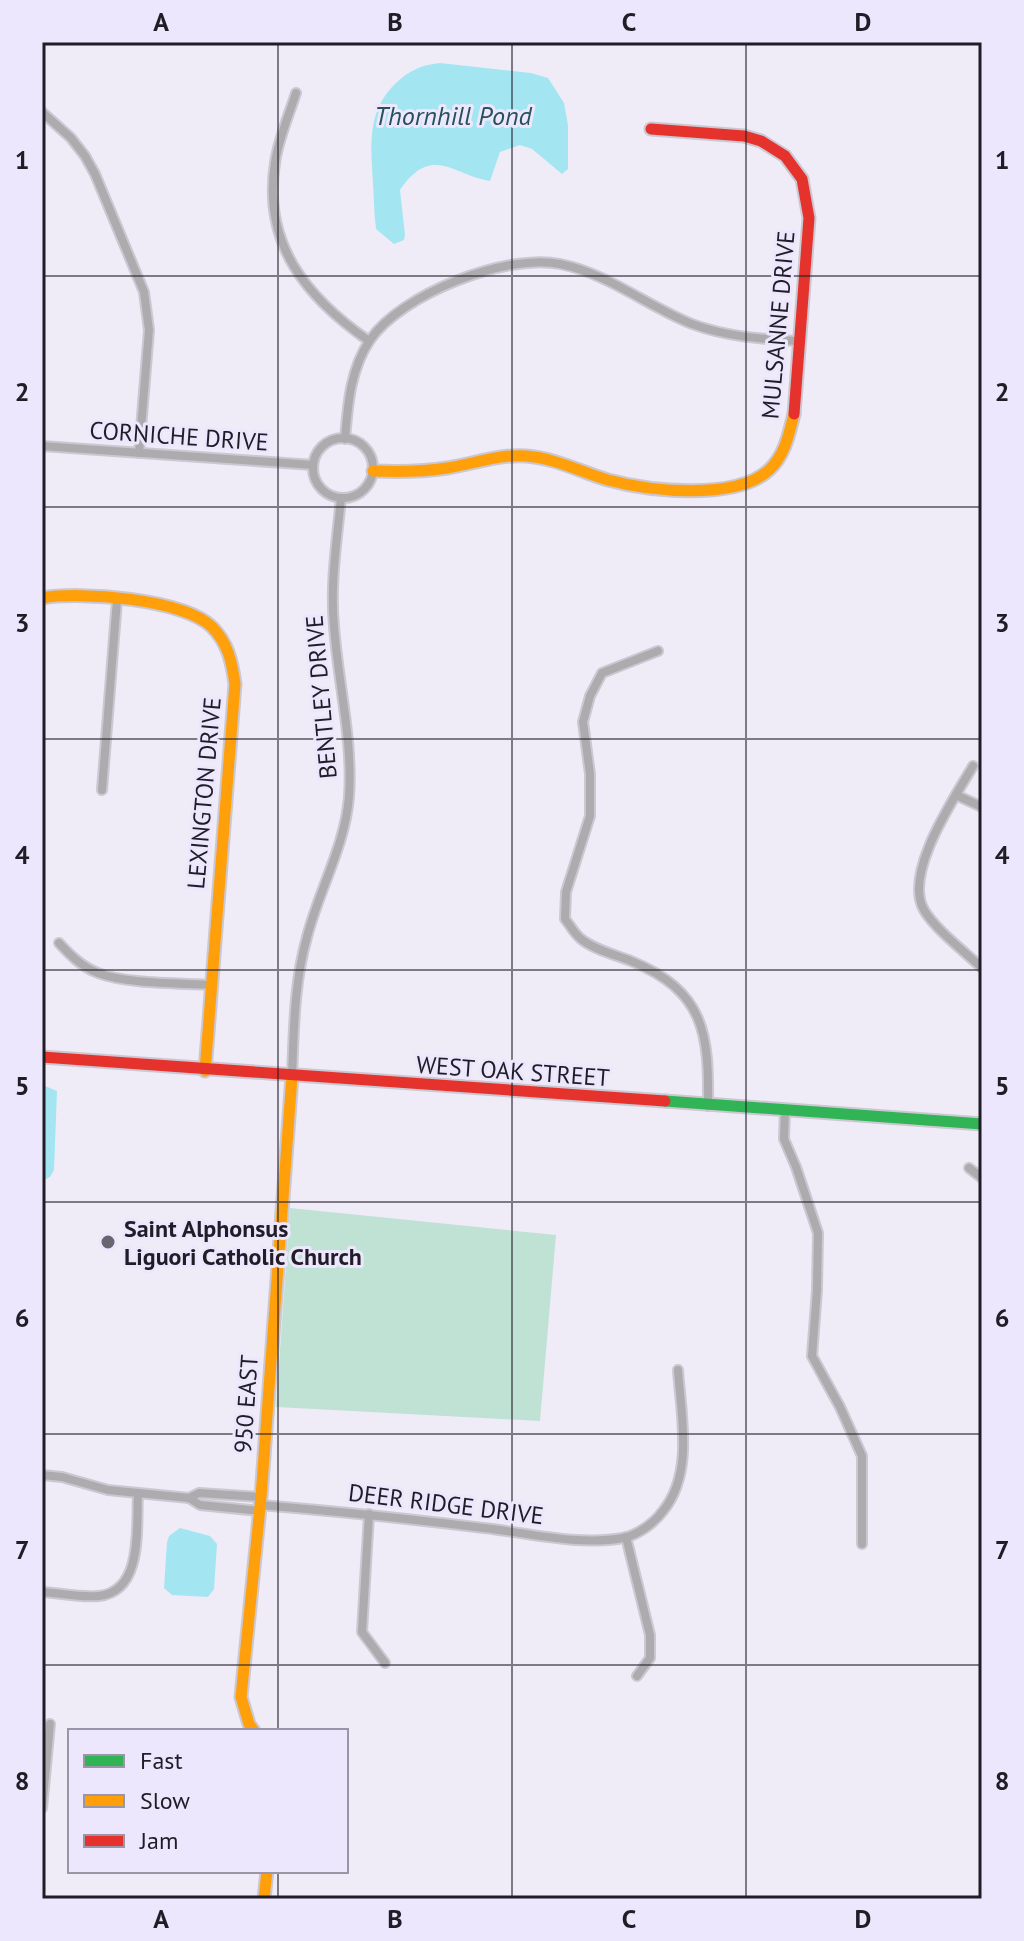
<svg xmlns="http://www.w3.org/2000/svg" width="1024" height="1941" font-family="'PT Sans',sans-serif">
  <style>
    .green { fill: #c0e2d5 }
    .water { fill: #a3e6f1 }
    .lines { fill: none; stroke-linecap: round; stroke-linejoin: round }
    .street-casing { stroke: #cbc8d2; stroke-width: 12 }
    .fast-casing { stroke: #cbc8d2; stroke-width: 15 }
    .slow-casing { stroke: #cbc8d2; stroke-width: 15 }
    .jam-casing { stroke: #cbc8d2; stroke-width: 15 }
    .street { stroke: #aeabae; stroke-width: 8 }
    .fast { stroke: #30b455; stroke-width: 11 }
    .slow { stroke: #ff9f0a; stroke-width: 11 }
    .jam { stroke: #e5322d; stroke-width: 11 }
    .grid { fill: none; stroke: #201d27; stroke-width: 2; stroke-opacity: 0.55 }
    .poi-dot { fill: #686570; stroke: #ede7fd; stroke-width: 3 }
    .labels { text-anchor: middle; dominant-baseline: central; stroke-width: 6; stroke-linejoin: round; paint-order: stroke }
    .street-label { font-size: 24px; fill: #201d27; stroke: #ede7fd }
    .poi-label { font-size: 24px; font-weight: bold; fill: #201d27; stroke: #ede7fd; text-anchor: start }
    .water-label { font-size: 26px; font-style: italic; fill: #255256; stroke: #ede7fd }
    .neatline { fill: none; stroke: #201d27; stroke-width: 3 }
    .grid-label { font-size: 26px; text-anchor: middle; font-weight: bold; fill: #201d27 }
  </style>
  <rect width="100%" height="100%" fill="#efecf8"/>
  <polygon class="green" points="290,1208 556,1235 540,1421 276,1407"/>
  <g class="water">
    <path d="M 440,63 L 531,73 L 548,78 L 564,103 L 568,125 L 568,169 L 562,174 L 532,149 L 520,145 L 500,152 L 490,181 C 454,176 432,143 400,190 L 405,235 L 404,240 L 394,244 L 376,229 C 374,214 374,199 373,184 C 371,148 366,112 395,84 C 408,71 421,65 440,63 Z"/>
    <polygon points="45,1086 57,1091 54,1170 50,1177 42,1181 42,1088"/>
    <polygon points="180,1528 210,1536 217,1544 214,1589 208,1597 172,1595 164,1588 167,1542 169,1536"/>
  </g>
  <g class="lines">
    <defs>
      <g id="street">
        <path d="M 296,93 C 289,115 278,140 275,163 C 262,244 307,298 369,341"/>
        <polyline points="42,112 71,138 85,156 95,174 144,292 149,330 139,453"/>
        <circle cx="343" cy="468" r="30"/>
        <path d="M 345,439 C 348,404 350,370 370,340 C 401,294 507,253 560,264 C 607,273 647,306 692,324 C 727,337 762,339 799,341"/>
        <polyline points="42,446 313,465"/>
        <path d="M 658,651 L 602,673 L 590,696 L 583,722 L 590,774 L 590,816 L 566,892 L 565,919 C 570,925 574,933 580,938 C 592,949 616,955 631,961 C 705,991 709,1034 708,1106"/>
        <path d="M 973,766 C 954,799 903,873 924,910 C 935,929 965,952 982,968"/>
        <polyline points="102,790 117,600"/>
        <polyline points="956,795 982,807"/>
        <path d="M 59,943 C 70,955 82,967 98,973 C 126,984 179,983 211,985"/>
        <path d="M 292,1076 C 294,1029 294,983 307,937 C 319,890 345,846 349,797 C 353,739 338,683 334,626 C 330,584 337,540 341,498"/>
        <polyline points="785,1109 784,1139 796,1167 818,1233 817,1290 812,1356 840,1407 862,1456 862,1544"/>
        <polyline points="969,1168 982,1178"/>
        <polyline points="42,1475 62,1477 108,1490 189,1498 199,1493 261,1497"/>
        <polyline points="189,1498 200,1505 260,1511"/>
        <path d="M 260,1505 C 335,1511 410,1519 484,1528 C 529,1533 578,1546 623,1538 C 638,1535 654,1523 663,1511 C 694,1473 681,1415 678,1370"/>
        <polyline points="369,1514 362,1632 385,1663"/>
        <polyline points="626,1537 650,1635 650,1658 637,1676"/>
        <path d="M 42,1592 C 60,1593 81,1598 99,1596 C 144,1591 136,1526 138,1493"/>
        <polyline points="42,1808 50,1724"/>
      </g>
      <polyline id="fast" points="665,1101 982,1124"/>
      <g id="slow">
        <path d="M 373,471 C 398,472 422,472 447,468 C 473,464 499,454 526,456 C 555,458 581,472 608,480 C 649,491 736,501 769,470 C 785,455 789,434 794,414"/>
        <path d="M 42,598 C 80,591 184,599 212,627 C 228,643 232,662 235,684 L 205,1071"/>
        <polyline points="254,1731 249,1724 241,1697 261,1497 292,1076"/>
        <polyline points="264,1899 267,1871"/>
      </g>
      <g id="jam">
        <polyline points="651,129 744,136 761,141 785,156 802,179 809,218 794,414"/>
        <polyline points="42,1057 665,1101"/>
      </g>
    </defs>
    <use href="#street" class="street-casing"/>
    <use href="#fast" class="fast-casing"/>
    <use href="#slow" class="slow-casing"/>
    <use href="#jam" class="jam-casing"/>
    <use href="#street" class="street"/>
    <use href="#fast" class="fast"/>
    <use href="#slow" class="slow"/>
    <use href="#jam" class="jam"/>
  </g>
  <path class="grid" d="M 278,42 L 278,1731M 512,42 L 512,1899M 746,42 L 746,1899M 42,276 L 982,276M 42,507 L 982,507M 42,739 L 982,739M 42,970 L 982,970M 42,1202 L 982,1202M 42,1434 L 982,1434M 42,1665 L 982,1665M 278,1871 L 278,1899"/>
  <circle class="poi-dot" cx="108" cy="1242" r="8"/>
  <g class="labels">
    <g class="street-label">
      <text transform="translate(778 325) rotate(-85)">MULSANNE DRIVE</text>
      <text transform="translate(179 436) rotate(4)">CORNICHE DRIVE</text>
      <text transform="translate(321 697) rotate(-95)">BENTLEY DRIVE</text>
      <text transform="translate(204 793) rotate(-85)">LEXINGTON DRIVE</text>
      <text transform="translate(513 1071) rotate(4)">WEST OAK STREET</text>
      <text transform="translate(246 1404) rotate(-86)">950 EAST</text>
      <text transform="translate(446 1504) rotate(7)">DEER RIDGE DRIVE</text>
    </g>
    <g class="poi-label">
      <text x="124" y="1228">Saint Alphonsus<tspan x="124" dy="28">Liguori Catholic Church</tspan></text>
    </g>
    <g class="water-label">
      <text x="453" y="115">Thornhill Pond</text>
    </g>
  </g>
  <rect width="1024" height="1941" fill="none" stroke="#ede7fd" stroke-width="88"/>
  <rect x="68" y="1729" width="280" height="144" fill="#ede7fd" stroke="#9b96a7" stroke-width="2"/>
  <rect x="84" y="1755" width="40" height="12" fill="#30b455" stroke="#9b96a7" stroke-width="2"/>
  <text x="140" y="1769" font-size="24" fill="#201d27">Fast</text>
  <rect x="84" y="1795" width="40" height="12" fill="#ff9f0a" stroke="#9b96a7" stroke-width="2"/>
  <text x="140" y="1809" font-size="24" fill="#201d27">Slow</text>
  <rect x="84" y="1835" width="40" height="12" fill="#e5322d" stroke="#9b96a7" stroke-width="2"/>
  <text x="140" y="1849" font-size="24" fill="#201d27">Jam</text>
  <rect x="44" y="44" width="936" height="1853" class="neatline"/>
  <g class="grid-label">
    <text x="161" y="31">A</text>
    <text x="395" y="31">B</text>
    <text x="629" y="31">C</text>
    <text x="863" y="31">D</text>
    <text x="22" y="169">1</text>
    <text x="1002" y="169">1</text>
    <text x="22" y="401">2</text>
    <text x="1002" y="401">2</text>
    <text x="22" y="632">3</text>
    <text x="1002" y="632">3</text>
    <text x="22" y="864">4</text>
    <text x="1002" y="864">4</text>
    <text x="22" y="1095">5</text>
    <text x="1002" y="1095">5</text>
    <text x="22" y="1327">6</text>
    <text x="1002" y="1327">6</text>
    <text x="22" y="1559">7</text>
    <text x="1002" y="1559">7</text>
    <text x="22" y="1790">8</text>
    <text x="1002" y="1790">8</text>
    <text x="161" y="1928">A</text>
    <text x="395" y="1928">B</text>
    <text x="629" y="1928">C</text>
    <text x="863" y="1928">D</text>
  </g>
</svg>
